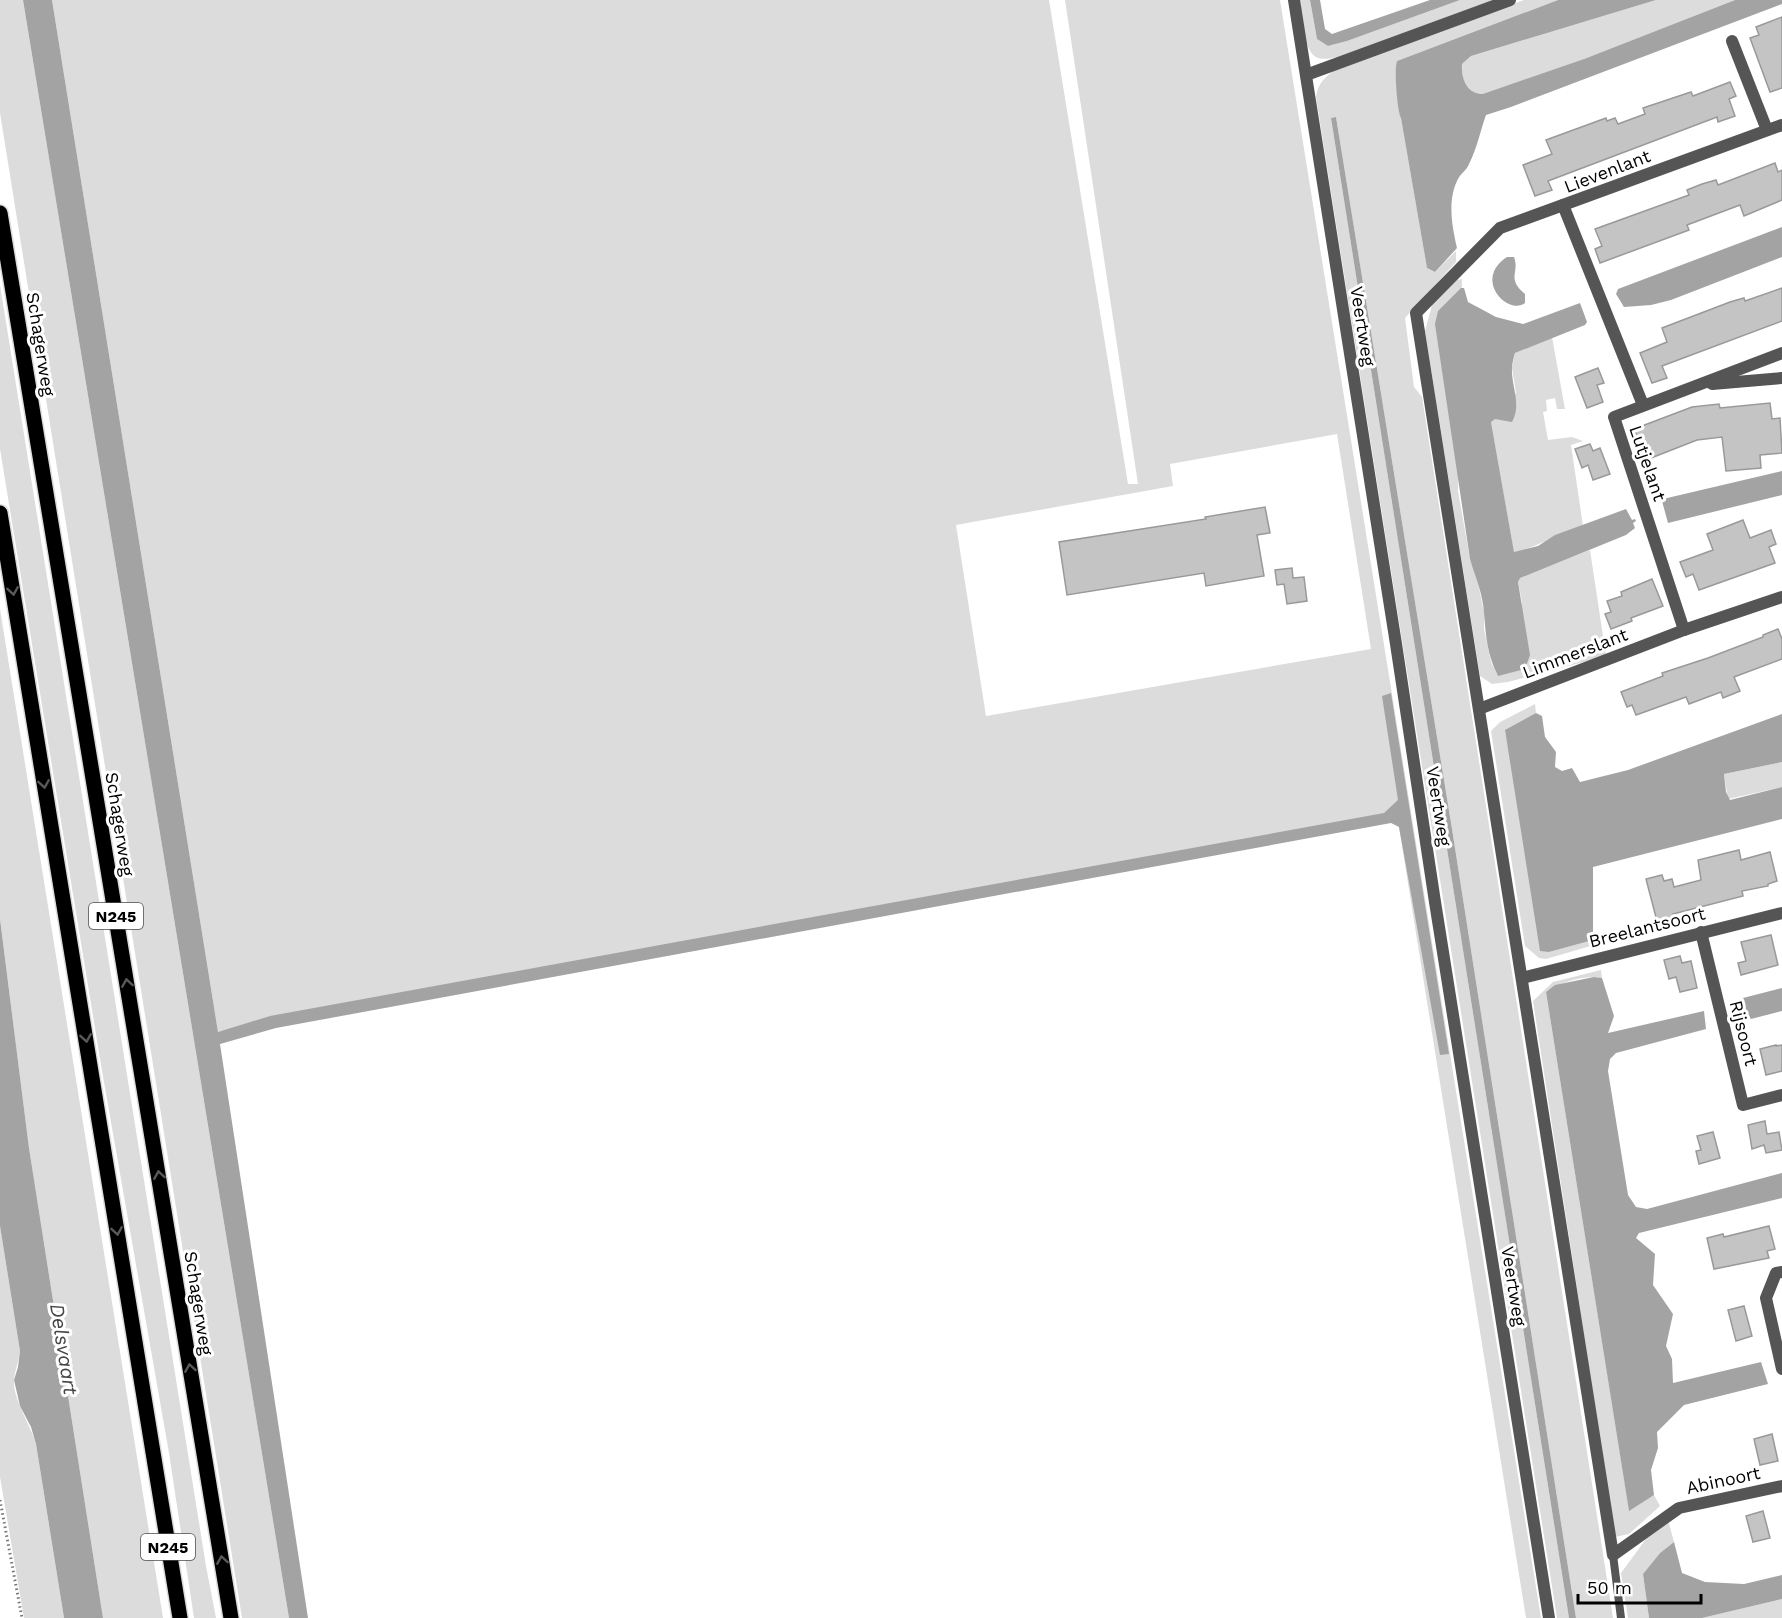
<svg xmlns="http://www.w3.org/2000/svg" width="1782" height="1618" font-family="'Work Sans',sans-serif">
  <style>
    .green { fill: #dcdcdc; fill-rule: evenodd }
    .water { fill: #a3a3a3 }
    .building { fill: #c4c4c4; stroke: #999; stroke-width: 1.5 }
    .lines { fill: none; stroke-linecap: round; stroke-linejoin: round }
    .primary-casing { stroke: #dbdbdb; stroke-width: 18 }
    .path { stroke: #777; stroke-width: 3; stroke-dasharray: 1.5 3; stroke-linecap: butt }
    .service { stroke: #555; stroke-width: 8 }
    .minor { stroke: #555; stroke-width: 12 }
    .primary { stroke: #000; stroke-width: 15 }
    .oneway { stroke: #595959 }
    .labels { text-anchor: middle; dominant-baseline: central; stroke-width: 6; stroke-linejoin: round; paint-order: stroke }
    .shield { fill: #fff; stroke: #4c4c4c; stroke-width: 1.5 }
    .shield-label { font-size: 16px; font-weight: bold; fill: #000 }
    .street-label { font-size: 18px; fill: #000; stroke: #fff }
    .water-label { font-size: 20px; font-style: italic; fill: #444; stroke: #fff }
  </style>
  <rect width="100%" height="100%" fill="#fff"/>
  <g class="green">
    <polygon points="0,0 23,0 289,1618 242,1618 0,113"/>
    <path d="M 52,0 L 1049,0 L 1128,484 L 1138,484 L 1065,0 L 1280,0 L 1541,1618 L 1526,1618 L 1398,821 L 218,1032 ZM 1337,434 L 1371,649 L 986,716 L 956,525 L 1173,486 L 1170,464 Z"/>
    <path d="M 1300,0 L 1310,0 L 1317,39 L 1328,46 L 1347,41 L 1460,0 L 1493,0 L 1338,57 C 1331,58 1325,60 1318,58 C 1303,53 1302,15 1300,0 Z"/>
    <path d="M 1524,0 L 1558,0 L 1397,61 C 1394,68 1398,112 1401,117 L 1427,268 L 1435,272 L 1456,251 L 1456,262 L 1405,318 L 1414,387 L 1422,397 L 1613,1618 L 1576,1618 L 1452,829 L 1336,117 L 1331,118 L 1569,1618 L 1557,1618 L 1316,97 C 1318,83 1325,77 1336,69 Z"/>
    <path d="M 1656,0 L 1735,0 L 1584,59 L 1483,95 C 1466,94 1461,79 1462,64 L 1471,56 Z"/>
    <polygon points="1462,279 1458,491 1470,559 1476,574 1484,612 1484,629 1491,662 1498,676 1522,602 1518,582 1519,578 1590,550 1606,656 1508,682 1492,684 1480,676 1425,331 1432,305 1457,280"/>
    <polygon points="0,285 206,1566 216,1618 194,1618 169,1453 101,1065 0,449"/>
    <path d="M 1552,337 L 1565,409 L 1557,409 L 1555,398 L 1546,400 L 1547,411 L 1543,412 L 1548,440 L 1572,437 L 1583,441 L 1571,445 L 1583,526 C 1559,534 1538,546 1514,553 L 1491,422 L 1516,393 L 1512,368 L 1515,353 Z"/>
    <polygon points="0,609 163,1618 103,1618 29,1148 0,919"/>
    <polygon points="1535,704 1536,713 1505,731 1549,952 1593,940 1594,945 1546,959 1539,958 1525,946 1491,731 1500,722"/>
    <polygon points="1782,762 1782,787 1728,799 1724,774"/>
    <path d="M 1601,970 L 1602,978 C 1585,975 1560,982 1546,992 L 1629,1510 L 1654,1495 L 1660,1506 L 1629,1534 L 1615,1537 L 1533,1001 L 1553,982 Z"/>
    <path d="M 0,1226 L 20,1351 C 19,1361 14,1373 14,1380 C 12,1397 31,1426 36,1444 L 64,1618 L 24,1618 L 0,1477 Z"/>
    <polygon points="1668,1520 1674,1542 1660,1553 1643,1574 1649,1618 1628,1618 1621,1573 1646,1539"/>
    <polygon points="1782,1599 1782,1618 1702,1618"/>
  </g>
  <g class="water">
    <polygon points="23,0 52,0 218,1032 270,1016 1384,813 1398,800 1382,696 1391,693 1449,1054 1440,1055 1399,827 1391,823 276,1028 220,1044 308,1618 289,1618"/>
    <polygon points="1310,0 1320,0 1325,29 1332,34 1430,0 1460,0 1347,41 1328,46 1317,39"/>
    <path d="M 1558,0 L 1656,0 L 1471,56 L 1462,64 C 1461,79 1467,94 1483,94 L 1584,59 L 1735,0 L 1782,0 L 1782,4 L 1511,107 L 1486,115 C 1480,132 1477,148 1469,164 C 1467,170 1461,173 1458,179 C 1447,200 1452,226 1457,248 L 1435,272 L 1427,268 L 1401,118 C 1397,111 1394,68 1397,61 Z"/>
    <polygon points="1336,117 1452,829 1576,1618 1569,1618 1331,118"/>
    <polygon points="1782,227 1782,257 1671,300 1651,305 1624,307 1616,294 1618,289"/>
    <path d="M 1507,257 L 1514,257 C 1520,273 1506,278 1525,294 L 1525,303 C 1509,316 1472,280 1507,257 Z"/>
    <path d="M 1461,288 L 1464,288 L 1468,302 L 1496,317 L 1523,324 L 1580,303 L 1587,322 L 1585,325 L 1515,353 C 1514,357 1512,363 1512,368 C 1511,386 1522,404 1512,422 L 1495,419 L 1491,422 L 1514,552 L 1538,546 L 1555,535 L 1626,509 L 1632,520 L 1635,519 L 1636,521 L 1633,523 L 1635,528 L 1626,535 L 1520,578 L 1518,582 L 1530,655 L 1525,669 L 1498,676 C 1487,654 1486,637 1484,613 C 1483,594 1475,576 1470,559 L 1435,324 L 1438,311 Z"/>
    <polygon points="1782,471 1782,495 1668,523 1662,501 1663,499"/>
    <polygon points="1536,713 1542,716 1545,737 1556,752 1555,767 1562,771 1572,768 1580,782 1628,770 1782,714 1782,762 1724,774 1726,792 1730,800 1782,787 1782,819 1593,867 1593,940 1549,952 1540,951 1505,730"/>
    <polygon points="0,919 29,1148 103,1618 64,1618 36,1444 31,1427 20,1406 14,1380 18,1367 20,1351 0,1226"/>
    <polygon points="1594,977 1602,978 1614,1016 1608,1033 1704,1011 1706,1029 1616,1053 1610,1059 1608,1071 1628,1195 1636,1207 1647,1209 1782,1173 1782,1198 1639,1233 1636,1238 1655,1254 1653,1285 1673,1314 1666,1346 1672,1359 1673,1383 1761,1362 1768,1384 1684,1405 1657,1432 1658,1448 1651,1470 1654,1495 1629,1511 1546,992 1555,985"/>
    <polygon points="1782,988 1782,1011 1751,1019 1747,1014 1743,998"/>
    <polygon points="1674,1542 1682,1573 1705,1582 1744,1584 1782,1575 1782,1599 1702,1618 1649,1618 1643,1574 1660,1553"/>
  </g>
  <g class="building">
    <polygon points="1782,17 1782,88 1770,92 1750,38 1759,35 1756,27"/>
    <polygon points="1730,82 1736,96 1729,99 1735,116 1718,122 1717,117 1548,181 1552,190 1535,196 1523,165 1552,154 1546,140 1606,118 1607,121 1615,118 1618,124 1645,114 1643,108 1691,92 1693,96"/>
    <polygon points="1775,163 1778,172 1782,170 1782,200 1744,216 1740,205 1687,225 1689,230 1600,263 1595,249 1602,246 1595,229 1689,195 1687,190 1702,184 1716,180 1718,185"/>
    <polygon points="1782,288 1782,321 1662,366 1667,378 1652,383 1640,353 1667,342 1662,328 1730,302 1744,298 1745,301"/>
    <polygon points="1598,368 1604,383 1597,385 1603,402 1587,408 1575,377"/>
    <polygon points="1770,403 1772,419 1780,418 1782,453 1760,455 1761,468 1726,471 1722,437 1697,440 1646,460 1634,429 1692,407 1719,404 1720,408"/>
    <polygon points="1590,444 1593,451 1600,448 1610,474 1593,480 1588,465 1582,468 1575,449"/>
    <polygon points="1265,507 1270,533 1257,535 1264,576 1206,586 1204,573 1067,595 1059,542 1206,519 1205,517"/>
    <polygon points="1743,520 1750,538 1771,530 1776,544 1769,547 1775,563 1699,590 1693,574 1686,577 1680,562 1713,550 1707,534"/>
    <polygon points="1292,568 1293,578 1304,577 1307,601 1287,604 1284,584 1277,585 1275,570"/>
    <polygon points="1652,579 1663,606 1631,618 1632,621 1611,629 1605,614 1611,612 1607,601 1622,596 1621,592"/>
    <polygon points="1778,629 1782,639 1782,659 1734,677 1740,691 1723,698 1721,692 1689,704 1686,697 1636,715 1632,705 1627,707 1621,692 1663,676 1662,673 1708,658 1763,637 1763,635"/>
    <polygon points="1739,850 1741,860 1770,852 1777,881 1768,884 1768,886 1742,891 1743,896 1673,914 1674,917 1657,921 1646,879 1662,875 1664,881 1672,879 1674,887 1701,880 1698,860"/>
    <polygon points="1771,935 1778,965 1741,975 1738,963 1746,961 1741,942"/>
    <polygon points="1680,956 1682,963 1691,961 1697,988 1680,992 1676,977 1669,979 1664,960"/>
    <polygon points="1776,1045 1776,1046 1782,1045 1782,1071 1766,1075 1760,1049"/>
    <polygon points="1765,1121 1767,1134 1779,1132 1782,1150 1766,1153 1764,1145 1752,1149 1748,1125"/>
    <polygon points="1713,1132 1720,1158 1699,1164 1696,1151 1701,1150 1697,1136"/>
    <polygon points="1769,1226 1775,1249 1767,1251 1769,1258 1714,1269 1707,1238 1723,1234 1724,1237"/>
    <polygon points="1744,1306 1752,1336 1736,1341 1728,1310"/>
    <polygon points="1772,1434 1778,1461 1760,1465 1754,1439"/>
    <polygon points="1763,1511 1770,1538 1753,1542 1746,1516"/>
  </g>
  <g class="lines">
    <defs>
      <g id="primary">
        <polyline points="0,213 231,1618"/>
        <polyline points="0,513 180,1618"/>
      </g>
    </defs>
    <use href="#primary" class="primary-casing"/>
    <polyline class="path" points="0,1500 22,1618"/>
    <polyline class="service" points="1613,1555 1621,1618"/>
    <g class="minor">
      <polyline points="1294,0 1396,644 1435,902 1549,1618"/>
      <polyline points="1732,41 1767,130"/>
      <polyline points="1306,75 1510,0"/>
      <polyline points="1563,205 1500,228 1416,313 1613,1555 1679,1508 1782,1486"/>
      <polyline points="1712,384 1782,378"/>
      <polyline points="1643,405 1563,205 1782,125"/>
      <polyline points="1684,630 1614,417 1782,353"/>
      <polyline points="1479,709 1684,630 1782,597"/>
      <polyline points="1701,932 1743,1105 1782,1095"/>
      <polyline points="1522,978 1782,913"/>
      <polyline points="1782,1272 1776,1273 1766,1298 1782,1369"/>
    </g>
    <use href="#primary" class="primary"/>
  </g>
  <defs><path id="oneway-chevron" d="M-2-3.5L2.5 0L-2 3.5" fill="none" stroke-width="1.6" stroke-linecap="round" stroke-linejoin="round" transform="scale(1.5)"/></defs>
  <g class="oneway">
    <use href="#oneway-chevron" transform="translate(13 591) rotate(81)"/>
    <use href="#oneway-chevron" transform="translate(44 784) rotate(81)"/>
    <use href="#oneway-chevron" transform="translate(127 983) rotate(-99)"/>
    <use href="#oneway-chevron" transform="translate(86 1038) rotate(81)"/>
    <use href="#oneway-chevron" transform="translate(159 1175) rotate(-99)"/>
    <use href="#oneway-chevron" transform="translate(117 1231) rotate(81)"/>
    <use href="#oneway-chevron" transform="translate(190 1368) rotate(-99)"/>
    <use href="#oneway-chevron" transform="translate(222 1560) rotate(-99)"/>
  </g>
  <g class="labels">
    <g class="shield">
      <rect x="89" y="903" width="54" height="26" rx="4.5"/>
      <rect x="141" y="1534" width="54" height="26" rx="4.5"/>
    </g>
    <g class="shield-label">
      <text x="116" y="916">N245</text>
      <text x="168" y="1547">N245</text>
    </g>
    <g class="street-label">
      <text transform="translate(1607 171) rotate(-21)">Lievenlant</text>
      <text transform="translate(1363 326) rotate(81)">Veertweg</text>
      <text transform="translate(41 344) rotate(81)">Schagerweg</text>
      <text transform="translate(1648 463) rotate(71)">Lutjelant</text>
      <text transform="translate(1575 653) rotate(-21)">Limmerslant</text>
      <text transform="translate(1439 806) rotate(81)">Veertweg</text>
      <text transform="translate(120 824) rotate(81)">Schagerweg</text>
      <text transform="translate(1647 927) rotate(-14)">Breelantsoort</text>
      <text transform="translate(1744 1033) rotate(76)">Rijsoort</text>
      <text transform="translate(1514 1286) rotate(81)">Veertweg</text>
      <text transform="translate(199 1303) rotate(81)">Schagerweg</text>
      <text transform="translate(1723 1480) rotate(-12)">Abinoort</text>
    </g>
    <g class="water-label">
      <text transform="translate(64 1349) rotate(81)">Delsvaart</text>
    </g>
  </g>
  <path d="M1578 1594v9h123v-9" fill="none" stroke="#000000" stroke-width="3"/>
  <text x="1587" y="1594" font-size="18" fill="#000000" stroke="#ffffff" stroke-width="4.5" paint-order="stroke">50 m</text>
</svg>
